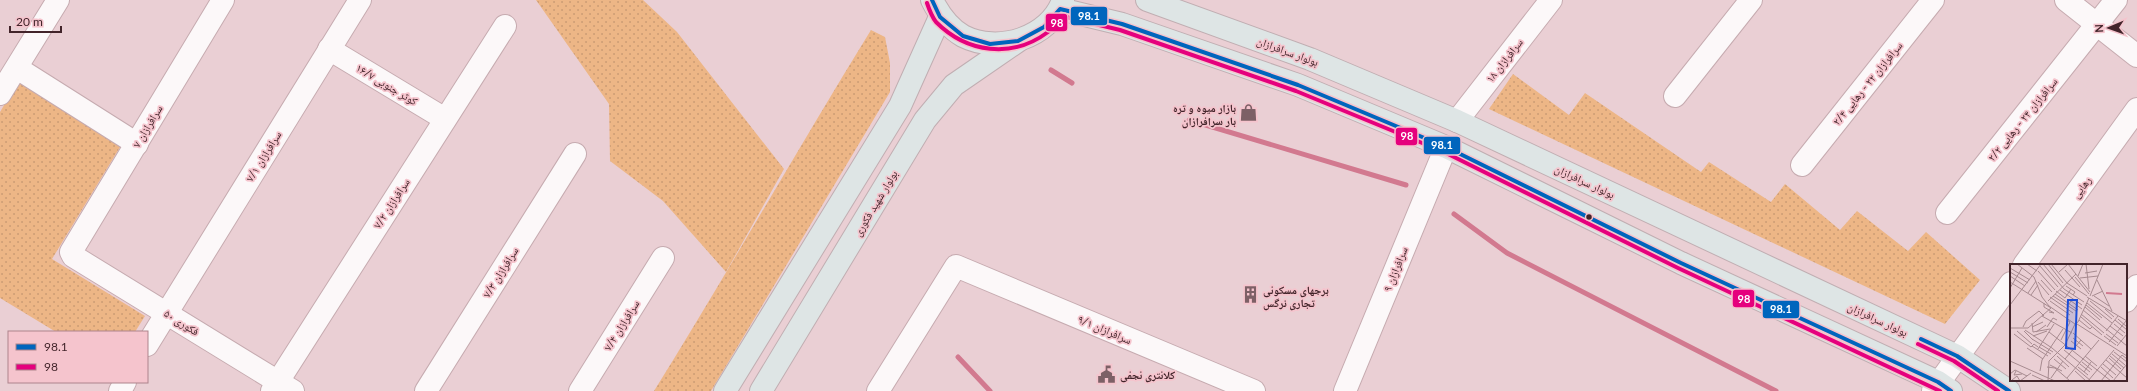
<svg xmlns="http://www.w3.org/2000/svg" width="2137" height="391" font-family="Lato,'Noto Naskh Arabic',sans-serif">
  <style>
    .grass { fill: url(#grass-dots) }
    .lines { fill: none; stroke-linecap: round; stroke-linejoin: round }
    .stream { stroke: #d2798f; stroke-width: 5 }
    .minor-casing { stroke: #c6abb0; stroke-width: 24 }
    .major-casing { stroke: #c0aeb2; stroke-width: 24 }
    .minor { stroke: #fcf8f9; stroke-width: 22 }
    .major { stroke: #dee5e5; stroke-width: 22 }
    .bus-1-casing { stroke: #f5c4cd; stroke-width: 7 }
    .bus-2-casing { stroke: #f5c4cd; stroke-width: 7 }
    .bus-1 { stroke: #0065bd; stroke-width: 4 }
    .bus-2 { stroke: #e5007d; stroke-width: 4 }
    .bus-dot { fill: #42242a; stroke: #f5c4cd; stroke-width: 1.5 }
    .labels { text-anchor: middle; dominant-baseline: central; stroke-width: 3.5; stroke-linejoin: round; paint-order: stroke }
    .street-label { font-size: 11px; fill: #42242a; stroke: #f5c4cd }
    .poi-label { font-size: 11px; font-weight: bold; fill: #42242a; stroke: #f5c4cd; text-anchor: start }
    .inset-river { fill: none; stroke: #d2798f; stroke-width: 2 }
    .inset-road { fill: none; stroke: #a78b90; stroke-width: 1 }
    .view { fill: #1d4ed8; fill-opacity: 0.15; stroke: #1d4ed8; stroke-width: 2 }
    .inset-edge { fill: none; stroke: #42242a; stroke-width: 2 }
    .line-badge { stroke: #f5c4cd; stroke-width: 1.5 }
    .badge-label { font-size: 11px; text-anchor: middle; font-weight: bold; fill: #fff }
  </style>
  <defs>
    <pattern id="grass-dots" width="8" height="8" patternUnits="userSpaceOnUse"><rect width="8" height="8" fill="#edb686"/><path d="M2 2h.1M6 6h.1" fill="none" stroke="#cc9c74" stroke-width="1.8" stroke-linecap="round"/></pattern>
  </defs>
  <rect width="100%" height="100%" fill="#eacfd4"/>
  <g class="grass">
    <polygon points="536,0 643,0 677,32 784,169 726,272 663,201 610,161 609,104"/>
    <path d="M 871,30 L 885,37 L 890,63 L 890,92 L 711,391 L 654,391 C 728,272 797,150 871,30 Z"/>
    <polygon points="25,70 128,134 52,259 145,316 135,332 56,332 0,298 0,112"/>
    <polygon points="1513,74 1569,115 1585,93 1701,172 1709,162 1771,202 1785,184 1840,230 1857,211 1908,251 1926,232 1980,280 1945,324 1489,109"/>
  </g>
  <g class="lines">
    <g class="stream">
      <polyline points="1051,70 1072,83"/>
      <polyline points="1189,120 1406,185"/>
      <polyline points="1454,214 1507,253 1776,391"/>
      <polyline points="958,357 990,391"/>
    </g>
    <defs>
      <g id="minor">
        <polyline points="223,0 71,252 73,256 293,391"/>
        <polyline points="2066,0 2137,56"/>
        <polyline points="329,49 445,119"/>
        <polyline points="17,68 137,144"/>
        <polyline points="0,94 58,0"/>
        <polyline points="1675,96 1751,0"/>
        <polyline points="1457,121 1551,0"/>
        <polyline points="1802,165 1933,0"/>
        <polyline points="1947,213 2116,0"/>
        <polyline points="2024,265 2137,109"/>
        <polyline points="2126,301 2137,286"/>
        <polyline points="147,345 360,0"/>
        <polyline points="120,391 125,382"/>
        <polyline points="272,391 505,26"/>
        <polyline points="426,391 575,154"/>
        <polyline points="580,391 663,258"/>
        <polyline points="878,391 956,266 1254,391"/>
        <polyline points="1345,391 1446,147"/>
        <polyline points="1933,391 2011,283"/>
      </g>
      <g id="major">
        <path d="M 932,0 C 939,14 949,28 963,36 C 998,54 1050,38 1063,0"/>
        <polyline points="1147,0 1310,59 1457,121 1957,356 2009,391"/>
        <polyline points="1060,9 1122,24 1298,85 1446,147 1681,263 1938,382 1951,391"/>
        <polyline points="725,391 900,106 940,17"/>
        <polyline points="761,391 925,120 954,85 1018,41"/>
      </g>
    </defs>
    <use href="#minor" class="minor-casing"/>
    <use href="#major" class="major-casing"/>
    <use href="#minor" class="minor"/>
    <use href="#major" class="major"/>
    <defs>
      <g id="bus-1">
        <polyline points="932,0 940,17 963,36 990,44 1018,41 1044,27 1060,9 1122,24 1298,85 1446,147 1681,263 1938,382 1951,391"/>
        <polyline points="1921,339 1957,356 2009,391"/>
      </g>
      <g id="bus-2">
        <path d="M 927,3 C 929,9 932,17 936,22 C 967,53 1012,59 1048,32 C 1053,28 1058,21 1062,16 L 1120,30 L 1296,91 L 1444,152 L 1678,268 L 1940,391"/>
        <polyline points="1918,344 1954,361 1998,391"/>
      </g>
    </defs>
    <use href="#bus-1" class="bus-1-casing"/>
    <use href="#bus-2" class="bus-2-casing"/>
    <use href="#bus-1" class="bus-1"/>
    <use href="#bus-2" class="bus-2"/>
  </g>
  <defs>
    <symbol id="shop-bare" viewBox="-9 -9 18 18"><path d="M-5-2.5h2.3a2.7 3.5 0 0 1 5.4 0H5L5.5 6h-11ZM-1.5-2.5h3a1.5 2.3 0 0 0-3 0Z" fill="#7d6066" stroke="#f5c4cd" stroke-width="2.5" paint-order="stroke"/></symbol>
    <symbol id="building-bare" viewBox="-9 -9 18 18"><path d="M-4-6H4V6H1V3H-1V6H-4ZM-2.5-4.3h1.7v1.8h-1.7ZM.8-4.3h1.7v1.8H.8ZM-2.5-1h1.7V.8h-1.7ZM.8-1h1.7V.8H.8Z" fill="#7d6066" stroke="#f5c4cd" stroke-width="2.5" paint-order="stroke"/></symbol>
    <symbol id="civic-bare" viewBox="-9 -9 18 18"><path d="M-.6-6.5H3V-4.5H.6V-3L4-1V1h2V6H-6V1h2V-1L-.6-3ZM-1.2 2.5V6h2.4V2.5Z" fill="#7d6066" stroke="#f5c4cd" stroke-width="2.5" paint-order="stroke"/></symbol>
  </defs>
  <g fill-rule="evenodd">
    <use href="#shop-bare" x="1236" y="100" width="25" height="25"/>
    <use href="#building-bare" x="1238" y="282" width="25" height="25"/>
    <use href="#civic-bare" x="1094" y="362" width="25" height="25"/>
  </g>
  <circle class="bus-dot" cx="1589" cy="217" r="3.5"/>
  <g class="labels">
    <g class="street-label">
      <text transform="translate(1288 51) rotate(20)">بولوار سرافرازان</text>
      <text transform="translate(1504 60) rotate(-52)">سرافرازان ۱۸</text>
      <text transform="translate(1867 83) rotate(-51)">سرافرازان ۲۲ - رهایی ۲/۴</text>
      <text transform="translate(387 84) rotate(31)">کوثر جنوبی ۱۶/۷</text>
      <text transform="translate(2022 119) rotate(-51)">سرافرازان ۲۴ - رهایی ۲/۲</text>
      <text transform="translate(147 126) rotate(-59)">سرافرازان ۷</text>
      <text transform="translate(263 156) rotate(-58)">سرافرازان ۷/۱</text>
      <text transform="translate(1585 181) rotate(25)">بولوار سرافرازان</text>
      <text transform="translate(2081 187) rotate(-54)">رهایی</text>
      <text transform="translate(391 203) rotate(-57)">سرافرازان ۷/۲</text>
      <text transform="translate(875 203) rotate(-59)">بولوار شهید فکوری</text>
      <text transform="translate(1395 269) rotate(-68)">سرافرازان ۹</text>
      <text transform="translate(500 272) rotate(-58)">سرافرازان ۷/۳</text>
      <text transform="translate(1878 319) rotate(25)">بولوار سرافرازان</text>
      <text transform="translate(182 322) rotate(32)">فکوری ۵۰</text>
      <text transform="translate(621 325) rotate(-58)">سرافرازان ۷/۴</text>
      <text transform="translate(1105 329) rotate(23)">سرافرازان ۹/۱</text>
    </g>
    <g class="poi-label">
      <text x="1236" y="107" text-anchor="end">بازار میوه و تره<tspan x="1236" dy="13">بار سرافرازان</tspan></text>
      <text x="1263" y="289">برجهای مسکونی<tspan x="1263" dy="13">تجاری نرگس</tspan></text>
      <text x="1120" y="374">کلانتری نجفی</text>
    </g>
  </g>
  <g transform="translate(2010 264)">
    <rect width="117" height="117" fill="#eacfd4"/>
    <path class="inset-river" d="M 96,29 L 112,30"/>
    <path class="inset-road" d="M 7,0 L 24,13 L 32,33 L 39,42 L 65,60 L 68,58M 17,0 L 27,7M 33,0 L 54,25 L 74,38M 38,0 L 53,19M 41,0 L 57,19 L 77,32M 76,0 L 79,25M 30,2 L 48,23M 0,4 L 20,16M 55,6 L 70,23M 28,7 L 45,26M 0,8 L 18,19M 49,8 L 58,0 L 80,28M 75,9 L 87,7M 0,12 L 15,22M 68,12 L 73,0M 65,13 L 79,30M 70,14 L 88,12M 31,16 L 42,28M 87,16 L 102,47M 0,18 L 41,44 L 18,64 L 0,64M 28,18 L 39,31M 56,22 L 65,28 L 63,31M 0,24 L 12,4M 50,26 L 72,41M 46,27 L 55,34 L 61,25M 18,29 L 26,17M 45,30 L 68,46M 21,31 L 28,21M 43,32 L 66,47M 80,32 L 93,0M 82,32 L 93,27M 84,32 L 99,42M 40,33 L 63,49M 77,33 L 117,57M 38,37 L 66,10M 40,37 L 60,51M 80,37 L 102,55M 34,39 L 34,43 L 44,49 L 39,48M 77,39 L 102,59M 59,40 L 61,37 L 72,45M 0,41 L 31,0M 76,41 L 92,54M 75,43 L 90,56M 95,45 L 104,53M 73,46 L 117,82M 71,50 L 94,69M 32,52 L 62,69M 71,53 L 92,71M 108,55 L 117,63M 69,56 L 80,65 L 82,63M 105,56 L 117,66M 68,58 L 79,34M 22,59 L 23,68 L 40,65M 67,60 L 117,92M 104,60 L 115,69M 100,62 L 113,72M 13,63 L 16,57 L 29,47 L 34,52M 22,63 L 33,58M 37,63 L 43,54 L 47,56M 15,66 L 42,84 L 81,117M 7,67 L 22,80M 14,67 L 23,76M 96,67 L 108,52M 26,68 L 36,61M 39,68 L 101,117M 63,69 L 81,85M 4,70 L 21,83 L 24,80 L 28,83M 96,70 L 108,79M 23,72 L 37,67M 94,72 L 106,81M 63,74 L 73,82M 22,75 L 43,88M 51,76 L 60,58 L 57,56M 61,77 L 71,85M 99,78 L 116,57M 22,82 L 38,92M 107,82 L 117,70M 29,83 L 41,90M 17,84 L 33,95M 28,85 L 44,60M 54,86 L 70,99M 104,88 L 117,98M 102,90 L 115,101M 47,92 L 59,103M 75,92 L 87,102M 100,92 L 114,104M 99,94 L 111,105M 44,95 L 56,105M 55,95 L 71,76M 96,96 L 117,114M 0,97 L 45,117M 72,98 L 82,106M 70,100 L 80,108M 93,100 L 106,111M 40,101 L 52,107M 37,103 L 45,104 L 60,117M 68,103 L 78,111M 91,103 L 103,114M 6,107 L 4,111 L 12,110M 30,107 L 32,96 L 53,65M 65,107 L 76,117M 74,108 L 81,98M 0,110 L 5,106 L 17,112M 22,111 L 35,117M 41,114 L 53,97M 57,114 L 89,76M 2,116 L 7,112 L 10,117M 10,117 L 21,109M 38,117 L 39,97 L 55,81 L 65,60M 78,117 L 104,86M 91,117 L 112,91 L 117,95M 103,117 L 117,100"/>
    <path class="view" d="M 58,36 L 67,36 L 65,85 L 56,84 Z"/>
    <rect width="117" height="117" class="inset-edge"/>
  </g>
  <g class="line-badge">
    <rect x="1070" y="6" width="38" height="20" rx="4" fill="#0065bd"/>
    <rect x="1045" y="13" width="23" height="19" rx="4" fill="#e5007d"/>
    <rect x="1395" y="127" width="23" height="19" rx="4" fill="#e5007d"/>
    <rect x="1423" y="136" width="38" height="19" rx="4" fill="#0065bd"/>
    <rect x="1732" y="289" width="23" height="19" rx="4" fill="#e5007d"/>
    <rect x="1762" y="300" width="38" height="19" rx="4" fill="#0065bd"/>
  </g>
  <g class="badge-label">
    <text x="1089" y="20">98.1</text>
    <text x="1057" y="27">98</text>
    <text x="1407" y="140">98</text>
    <text x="1442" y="149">98.1</text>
    <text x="1744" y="303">98</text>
    <text x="1781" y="313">98.1</text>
  </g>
  <rect x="8" y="331" width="140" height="52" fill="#f5c4cd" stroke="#ad848c"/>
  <rect x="16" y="344" width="20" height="6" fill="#0065bd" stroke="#ad848c"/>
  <text x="44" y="351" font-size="12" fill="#42242a">98.1</text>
  <rect x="16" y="364" width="20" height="6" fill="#e5007d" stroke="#ad848c"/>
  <text x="44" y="371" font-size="12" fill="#42242a">98</text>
  <g transform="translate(2109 28) rotate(268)" stroke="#f5c4cd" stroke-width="3" paint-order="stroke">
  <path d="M0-3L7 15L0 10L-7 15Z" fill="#42242a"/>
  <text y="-6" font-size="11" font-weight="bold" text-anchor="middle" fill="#42242a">N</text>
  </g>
  <path d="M10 26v6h51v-6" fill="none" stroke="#42242a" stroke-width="2"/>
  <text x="16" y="26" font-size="12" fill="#42242a" stroke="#f5c4cd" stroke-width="3" paint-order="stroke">20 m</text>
</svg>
